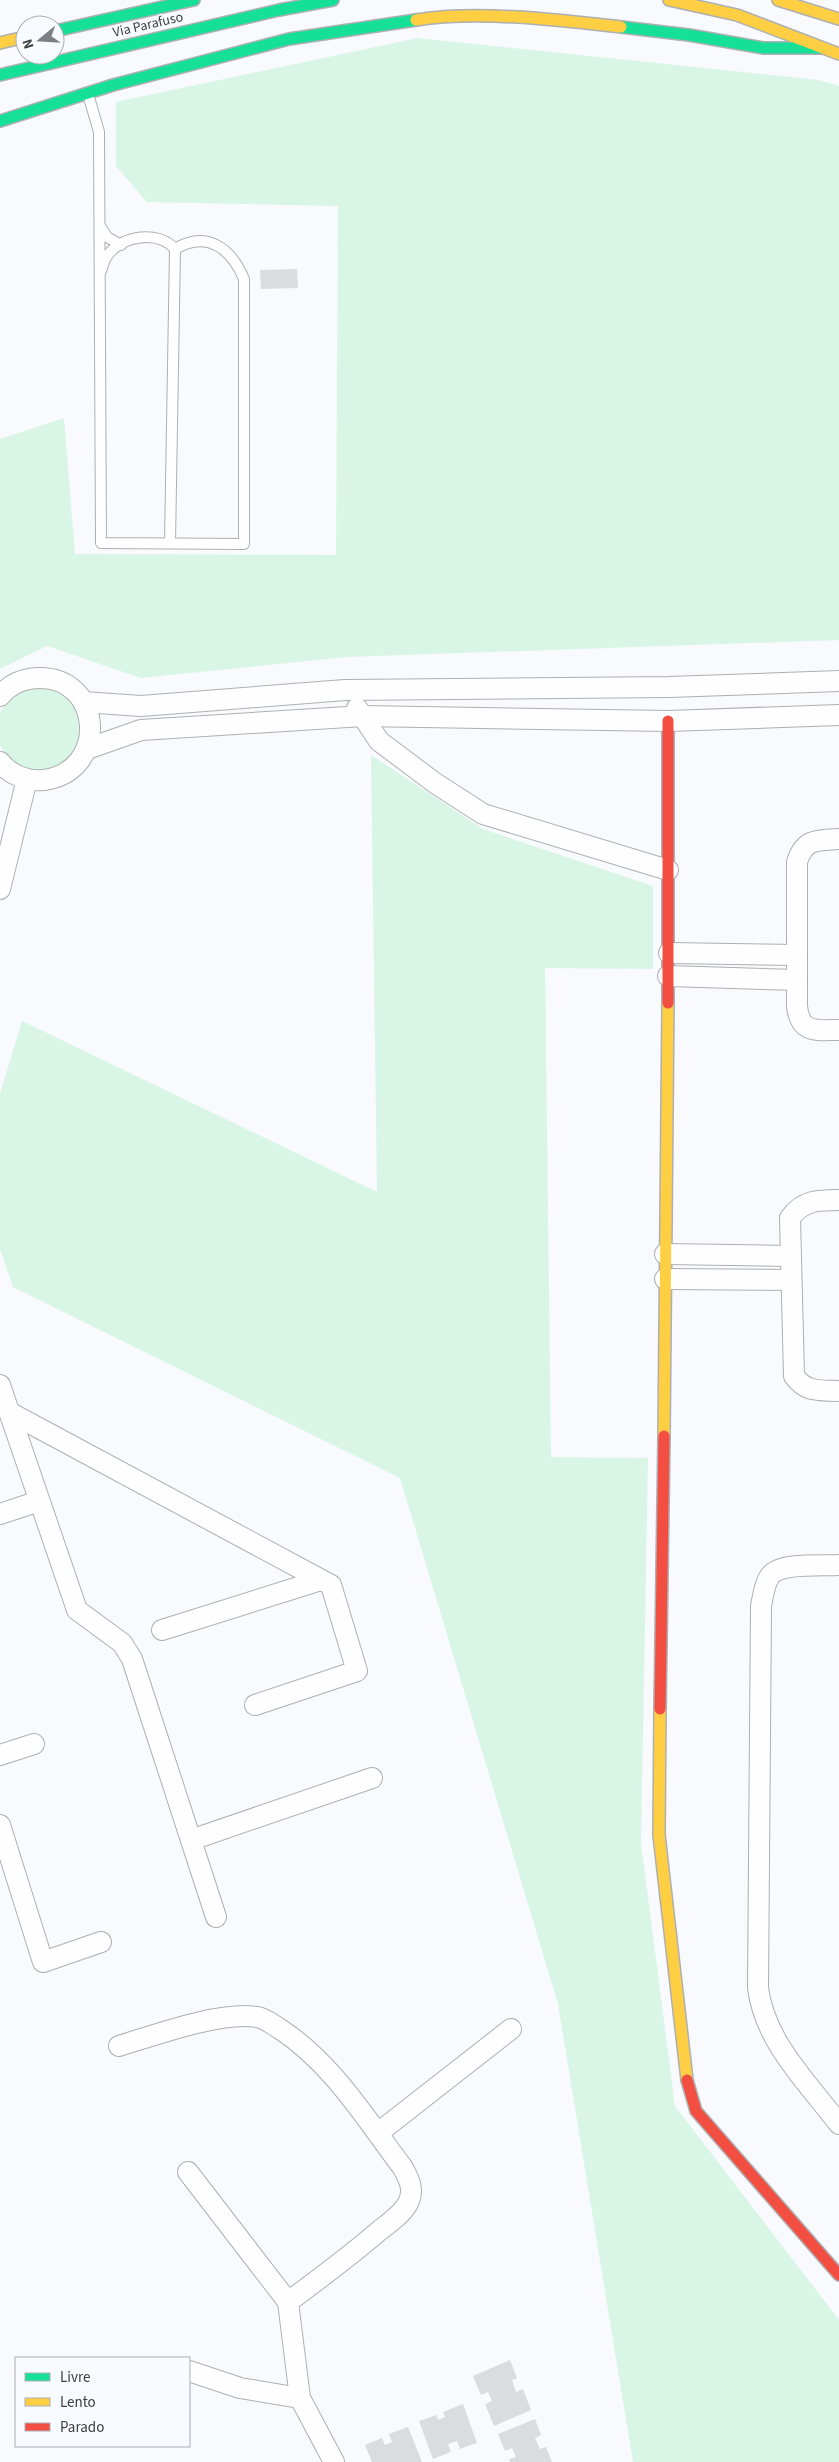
<svg xmlns="http://www.w3.org/2000/svg" width="839" height="2462" font-family="'Source Sans 3',sans-serif">
  <style>
    .green { fill: #d8f5e5 }
    .building { fill: #dbdcdf }
    .lines { fill: none; stroke-linecap: round; stroke-linejoin: round }
    .lane-casing { stroke: #aeafb2; stroke-width: 12 }
    .street-casing { stroke: #aeafb2; stroke-width: 22 }
    .fast-casing { stroke: #aeafb2; stroke-width: 14 }
    .slow-casing { stroke: #aeafb2; stroke-width: 14 }
    .jam-casing { stroke: #aeafb2; stroke-width: 14 }
    .lane { stroke: #fefeff; stroke-width: 10 }
    .street { stroke: #fefeff; stroke-width: 20 }
    .fast { stroke: #16e098; stroke-width: 11 }
    .slow { stroke: #ffcf43; stroke-width: 11 }
    .jam { stroke: #f24e42; stroke-width: 11 }
    .labels { text-anchor: middle; dominant-baseline: central; stroke-width: 4; stroke-linejoin: round; paint-order: stroke }
    .street-label { font-size: 14px; fill: #3c3d3f; stroke: #f7fafe }
  </style>
  <rect width="100%" height="100%" fill="#f8fafd"/>
  <g class="green">
    <polygon points="418,38 818,80 839,86 839,640 346,657 141,678 47,646 0,669 0,439 64,418 75,554 336,555 338,206 147,202 116,166 116,102"/>
    <circle cx="39" cy="729" r="42"/>
    <polygon points="371,755 483,829 653,886 653,969 545,968 551,1457 648,1458 641,1843 675,2106 839,2320 839,2462 633,2462 558,2004 400,1478 13,1287 0,1249 0,1094 22,1021 377,1192"/>
  </g>
  <g class="building">
    <polygon points="297,269 298,288 261,289 260,270"/>
    <polygon points="510,2360 517,2378 512,2380 516,2392 523,2389 531,2410 494,2426 485,2404 492,2401 488,2392 481,2395 473,2376"/>
    <polygon points="463,2404 477,2443 460,2449 457,2441 448,2444 451,2452 433,2459 419,2421 436,2415 438,2420 445,2417 443,2412"/>
    <polygon points="535,2419 541,2435 535,2438 540,2449 546,2447 552,2462 510,2462 509,2459 516,2457 512,2448 505,2451 498,2434"/>
    <polygon points="408,2427 422,2462 372,2462 365,2445 382,2438 385,2445 392,2442 389,2434"/>
  </g>
  <g class="lines">
    <defs>
      <g id="lane">
        <path d="M 88,94 L 99,132 L 101,543 L 244,544 L 244,279 C 231,248 207,230 175,249 C 158,230 122,235 107,256 C 104,260 103,266 101,271"/>
        <polyline points="100,226 107,237 121,245"/>
        <polyline points="170,543 175,249"/>
      </g>
      <g id="street">
        <path d="M 0,696 C 10,684 24,678 40,678 C 103,678 109,771 44,780 C 28,782 10,775 0,762"/>
        <polyline points="83,702 141,706 345,690 669,687 839,681"/>
        <polyline points="357,708 379,741 435,783 483,814 668,870"/>
        <polyline points="87,749 141,730 363,716 668,721 839,715"/>
        <path d="M 839,839 C 817,840 804,839 797,862 L 797,1006 C 800,1034 816,1030 839,1030"/>
        <polyline points="0,889 27,779"/>
        <polyline points="669,953 797,955"/>
        <polyline points="668,976 797,980"/>
        <path d="M 839,1200 C 818,1200 803,1200 790,1218 L 794,1376 C 807,1393 818,1390 839,1391"/>
        <polyline points="665,1254 790,1256"/>
        <polyline points="665,1279 791,1280"/>
        <polyline points="0,1385 77,1610 122,1643 132,1659 216,1917"/>
        <polyline points="9,1412 331,1585 357,1671 255,1705"/>
        <polyline points="0,1514 39,1501"/>
        <path d="M 839,1565 C 822,1566 780,1562 770,1576 C 764,1584 763,1597 761,1606 L 758,1988 C 765,2042 807,2082 839,2124"/>
        <polyline points="162,1630 321,1580"/>
        <polyline points="0,1755 34,1744"/>
        <polyline points="0,1825 43,1962 101,1942"/>
        <polyline points="191,1840 372,1778"/>
        <path d="M 119,2046 C 155,2035 221,2011 257,2017 C 265,2018 273,2025 280,2029 C 332,2063 366,2119 403,2168 C 409,2179 414,2189 409,2201 C 404,2213 389,2223 379,2231 C 350,2256 319,2279 288,2302"/>
        <polyline points="378,2133 511,2029"/>
        <polyline points="188,2172 288,2302 300,2398"/>
        <polyline points="189,2371 240,2388 300,2398 334,2462"/>
      </g>
      <g id="fast">
        <polyline points="621,27 689,35 764,48 820,48"/>
        <polyline points="55,31 194,0"/>
        <polyline points="0,75 279,10 333,0"/>
        <polyline points="0,121 113,85 289,39 416,20"/>
      </g>
      <g id="slow">
        <polyline points="669,0 737,15 839,54"/>
        <polyline points="778,0 839,19"/>
        <path d="M 416,20 C 478,10 559,20 621,27"/>
        <polyline points="0,43 25,37"/>
        <polyline points="664,1436 668,1003"/>
        <polyline points="660,1709 659,1835 687,2080"/>
      </g>
      <g id="jam">
        <polyline points="668,721 668,1003"/>
        <polyline points="660,1709 664,1436"/>
        <polyline points="687,2080 696,2111 839,2275"/>
      </g>
    </defs>
    <use href="#lane" class="lane-casing"/>
    <use href="#street" class="street-casing"/>
    <use href="#fast" class="fast-casing"/>
    <use href="#slow" class="slow-casing"/>
    <use href="#jam" class="jam-casing"/>
    <use href="#lane" class="lane"/>
    <use href="#street" class="street"/>
    <use href="#fast" class="fast"/>
    <use href="#slow" class="slow"/>
    <use href="#jam" class="jam"/>
  </g>
  <g class="labels">
    <g class="street-label">
      <text transform="translate(148 25) rotate(-13)">Via Parafuso</text>
    </g>
  </g>
  <rect x="15" y="2357" width="175" height="90" fill="#f7fafe" stroke="#acaeb2"/>
  <rect x="25" y="2373" width="25" height="8" fill="#16e098" stroke="#acaeb2"/>
  <text x="60" y="2382" font-size="15" fill="#3c3d3f">Livre</text>
  <rect x="25" y="2398" width="25" height="8" fill="#ffcf43" stroke="#acaeb2"/>
  <text x="60" y="2407" font-size="15" fill="#3c3d3f">Lento</text>
  <rect x="25" y="2423" width="25" height="8" fill="#f24e42" stroke="#acaeb2"/>
  <text x="60" y="2432" font-size="15" fill="#3c3d3f">Parado</text>
  <g transform="translate(40 40) rotate(252)"><circle r="24" fill="#f7fafe" stroke="#acaeb2"/>
  <path d="M0-4L9 19L0 12L-9 19Z" fill="#7e7f82"/>
  <text y="-8" font-size="14" font-weight="bold" text-anchor="middle" fill="#3c3d3f">N</text>
  </g>
</svg>
